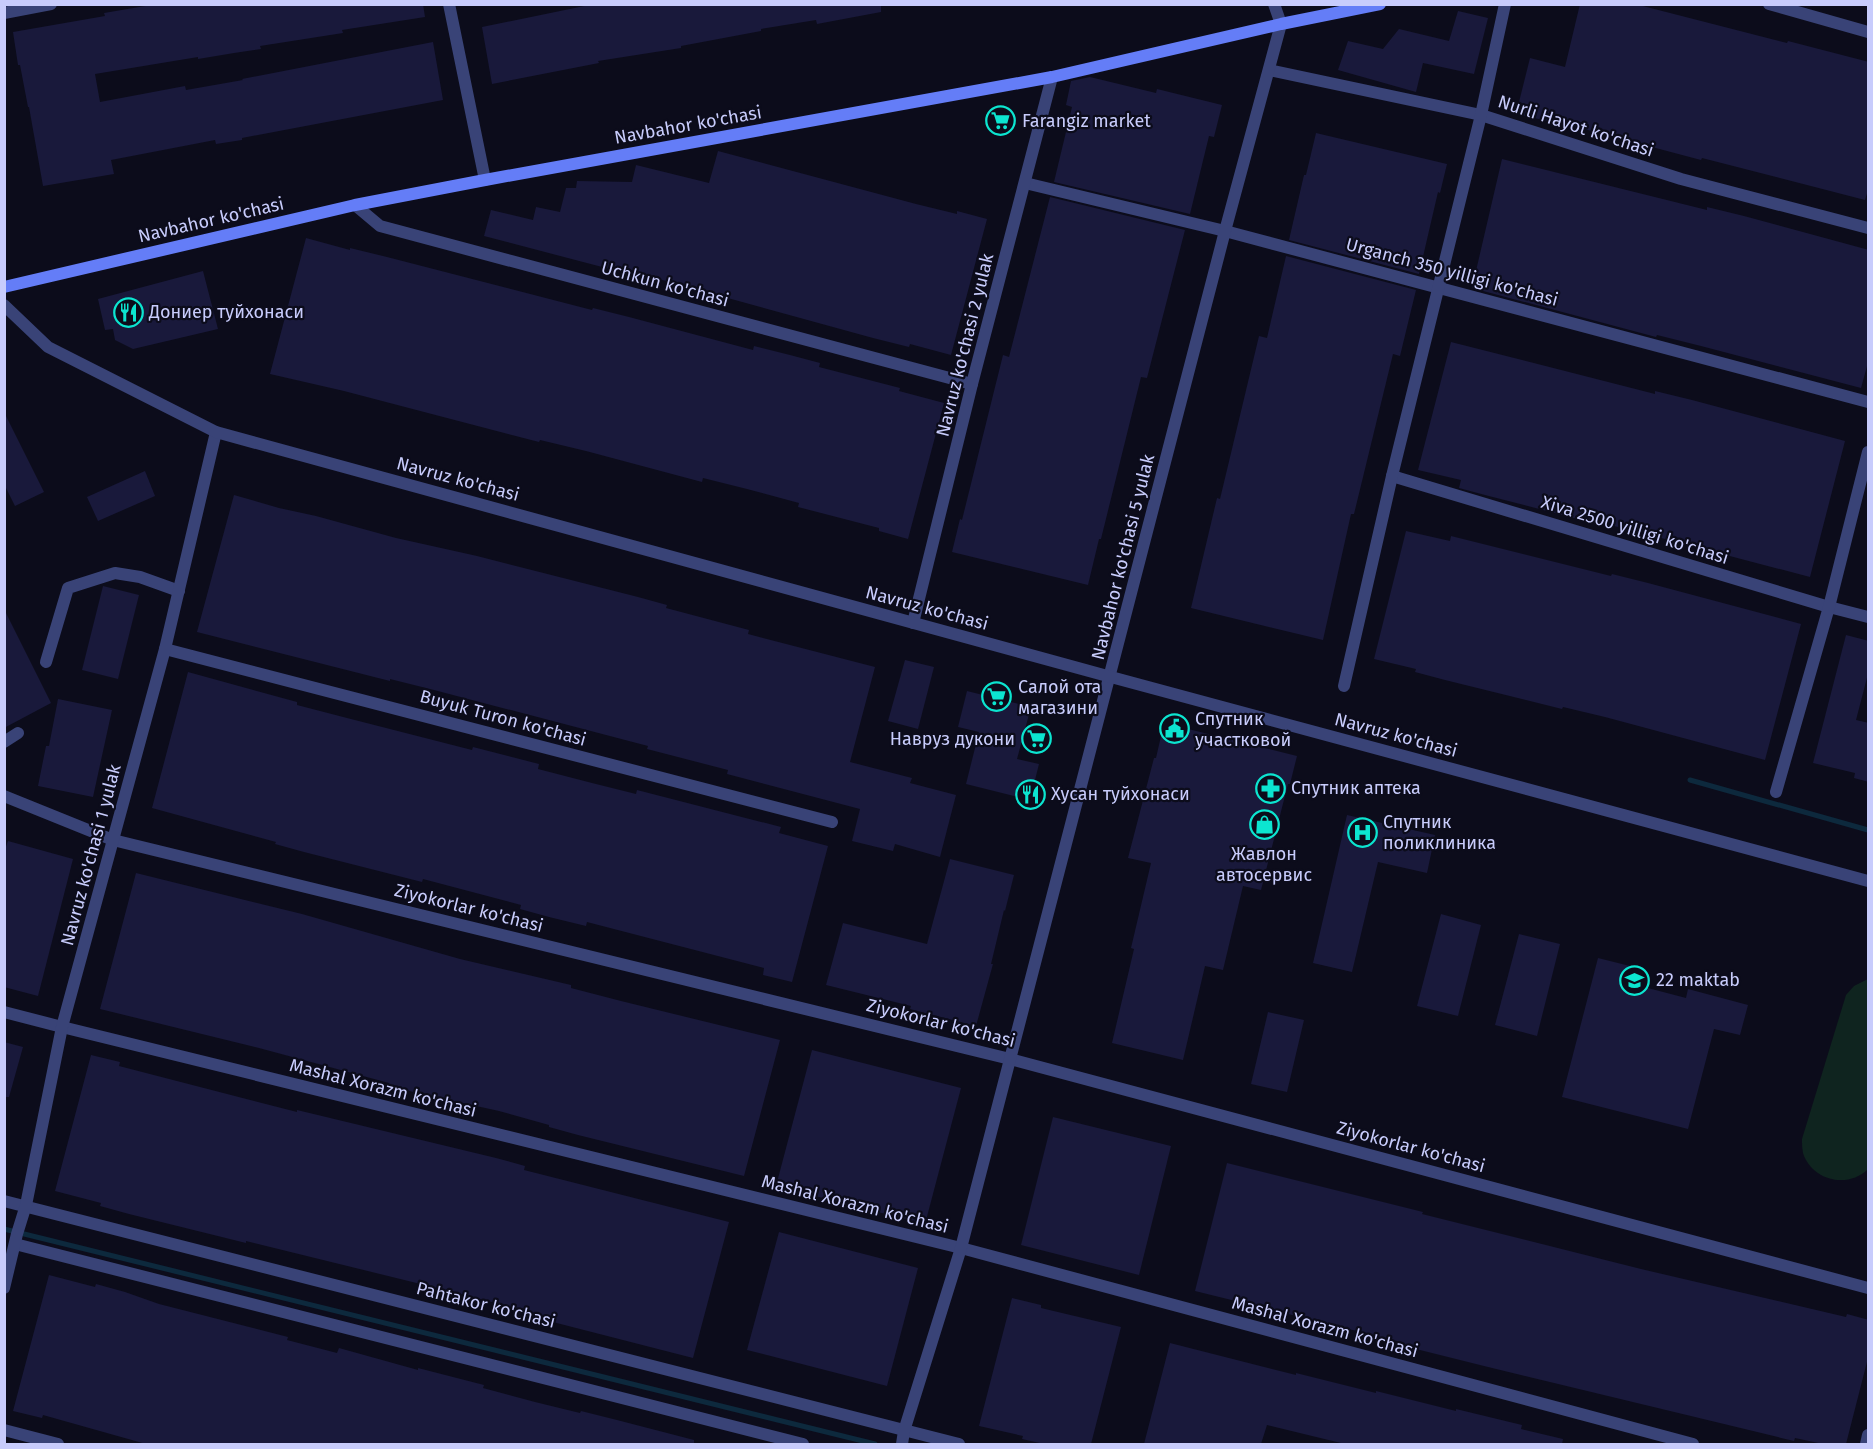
<svg xmlns="http://www.w3.org/2000/svg" width="1873" height="1449" font-family="'Fira Sans',sans-serif">
  <style>
    .green { fill: #0f241f }
    .lines { fill: none; stroke-linecap: round; stroke-linejoin: round }
    .stream { stroke: #0d293d; stroke-width: 5 }
    .building { fill: #19193b }
    .minor { stroke: #394377; stroke-width: 12 }
    .tertiary { stroke: #394377; stroke-width: 12 }
    .secondary { stroke: #647df7; stroke-width: 12 }
    .labels { text-anchor: middle; dominant-baseline: central; stroke-width: 4.5; stroke-linejoin: round; paint-order: stroke }
    .poi-label { font-size: 18px; fill: #c8ccfc; stroke: #0c0c1b; text-anchor: start }
    .street-label { font-size: 18px; fill: #c8ccfc; stroke: #0c0c1b }
  </style>
  <rect width="100%" height="100%" fill="#0c0c1b"/>
  <path class="green" d="M 1868,979 L 1868,1169 C 1848,1189 1812,1181 1803,1153 C 1802,1148 1802,1143 1802,1139 L 1846,995 L 1854,986 Z"/>
  <g class="lines">
    <g class="stream">
      <polyline points="1690,780 1868,830"/>
      <polyline points="4,1229 875,1444"/>
    </g>
  </g>
  <g class="building">
    <polygon points="157,4 423,4 425,17 342,30 343,33 260,46 261,49 234,53 198,59 198,57 95,74 100,102 185,86 186,90 243,80 242,79 433,42 443,100 242,138 242,140 216,144 215,140 111,160 114,174 43,186 29,107 28,107 20,65 18,65 13,32 105,16 104,13"/>
    <polygon points="594,4 881,4 881,12 817,24 816,20 761,29 761,31 681,46 681,48 598,61 599,63 492,84 482,27"/>
    <polygon points="1580,4 1635,4 1787,43 1788,41 1869,62 1869,187 1865,200 1702,158 1701,160 1584,129 1516,114 1530,58 1565,67"/>
    <polygon points="1458,11 1488,18 1474,74 1423,63 1416,92 1338,70 1348,41 1383,49 1399,29 1449,41"/>
    <polygon points="1090,77 1156,93 1157,89 1222,105 1214,137 1209,136 1190,214 1054,182 1072,107 1066,105 1071,81"/>
    <polygon points="1316,133 1447,164 1440,193 1438,192 1419,274 1289,240 1304,175 1306,175"/>
    <polygon points="718,151 916,204 957,214 957,211 987,219 951,355 910,344 909,347 873,338 626,270 625,273 484,236 491,210 533,220 536,207 560,212 566,188 576,188 577,181 632,182 636,165 709,183"/>
    <polygon points="1502,159 1707,210 1707,207 1744,216 1869,250 1869,359 1861,388 1701,346 1657,335 1656,337 1472,288"/>
    <polygon points="1050,197 1185,230 1147,378 1141,377 1101,539 1099,539 1088,585 952,552 960,519 962,520 1003,355 1009,357"/>
    <polygon points="306,238 350,250 350,248 387,257 592,310 593,308 629,317 753,350 754,346 790,355 820,363 819,367 900,388 899,391 944,403 908,539 879,531 879,528 798,507 799,503 747,489 703,478 702,482 586,451 540,440 539,442 344,391 270,374"/>
    <polygon points="1286,256 1416,290 1400,356 1393,354 1354,514 1351,514 1323,640 1191,608 1217,498 1220,499 1259,336 1267,338"/>
    <polygon points="203,271 218,329 133,349 115,340 113,329 105,330 98,299"/>
    <polygon points="1451,342 1655,394 1655,391 1692,400 1845,441 1810,577 1650,535 1606,524 1605,526 1485,495 1459,488 1461,480 1418,470"/>
    <polygon points="4,412 44,492 15,506 4,484"/>
    <polygon points="145,471 155,496 98,521 87,497"/>
    <polygon points="234,495 279,508 316,516 396,538 477,556 638,597 667,605 666,608 749,630 748,634 875,667 850,762 912,778 910,783 956,795 940,857 895,844 893,851 852,841 860,809 727,774 728,770 647,749 648,746 434,690 390,679 390,681 197,632"/>
    <polygon points="1406,531 1450,541 1451,536 1611,576 1612,574 1648,583 1801,624 1765,760 1605,717 1563,707 1562,709 1445,680 1415,672 1416,669 1374,659"/>
    <polygon points="103,586 139,595 118,679 82,670"/>
    <polygon points="4,609 51,703 4,728"/>
    <polygon points="1846,635 1869,641 1869,670 1856,720 1869,723 1869,782 1854,778 1855,773 1813,763"/>
    <polygon points="905,660 934,667 918,729 888,721"/>
    <polygon points="188,672 297,702 297,705 347,718 472,750 473,747 539,764 538,769 592,783 636,794 637,790 781,827 779,833 828,846 792,982 763,975 764,968 587,922 586,926 549,917 520,909 521,905 423,879 422,882 304,852 275,844 276,842 152,808"/>
    <polygon points="967,691 1031,707 1017,759 1039,764 1030,800 966,784 979,732 958,727"/>
    <polygon points="58,699 112,710 93,797 38,786 46,746 49,746"/>
    <polygon points="1164,723 1297,756 1290,784 1288,784 1261,890 1243,886 1223,970 1205,966 1183,1060 1112,1043 1134,949 1131,948 1151,863 1128,858 1154,758 1156,758"/>
    <polygon points="1347,815 1435,835 1427,873 1378,862 1352,972 1313,963"/>
    <polygon points="8,841 73,859 38,996 4,987 4,852"/>
    <polygon points="950,859 1014,875 1005,911 1004,910 991,964 993,964 976,1026 910,1009 911,1006 826,985 843,923 927,944"/>
    <polygon points="136,873 302,914 460,959 571,985 571,988 621,1001 780,1040 744,1176 578,1135 549,1127 549,1125 499,1111 417,1093 388,1085 389,1083 259,1048 100,1009"/>
    <polygon points="1441,914 1481,925 1458,1016 1417,1006"/>
    <polygon points="1519,934 1560,944 1537,1036 1495,1025"/>
    <polygon points="1598,958 1630,966 1625,982 1686,998 1688,989 1748,1005 1740,1035 1714,1029 1688,1129 1562,1097"/>
    <polygon points="1268,1012 1304,1020 1287,1092 1251,1084"/>
    <polygon points="4,1042 23,1047 9,1097 4,1097"/>
    <polygon points="812,1050 961,1088 925,1224 776,1186"/>
    <polygon points="91,1055 120,1062 119,1066 173,1080 297,1112 297,1110 496,1158 525,1166 524,1170 729,1222 693,1358 502,1309 503,1305 453,1292 246,1241 246,1243 129,1214 100,1206 101,1203 55,1191"/>
    <polygon points="1053,1117 1171,1146 1139,1275 1021,1245"/>
    <polygon points="1227,1163 1423,1212 1422,1214 1641,1269 1846,1317 1847,1314 1869,1320 1869,1354 1846,1444 1823,1444 1795,1438 1794,1441 1484,1366 1404,1346 1405,1343 1195,1291"/>
    <polygon points="779,1232 918,1268 887,1386 747,1350"/>
    <polygon points="49,1275 95,1287 96,1284 125,1292 159,1304 288,1337 287,1340 337,1353 339,1348 418,1370 418,1368 484,1385 483,1388 535,1402 580,1413 581,1411 617,1420 694,1440 694,1444 146,1444 43,1415 42,1418 13,1411"/>
    <polygon points="1012,1298 1041,1305 1041,1308 1121,1327 1091,1444 1044,1444 1022,1439 1023,1436 979,1426"/>
    <polygon points="1170,1343 1296,1375 1296,1373 1376,1393 1376,1391 1456,1411 1456,1409 1522,1425 1521,1429 1563,1439 1562,1444 1345,1444 1267,1425 1261,1444 1144,1444"/>
  </g>
  <g class="lines">
    <g class="minor">
      <polyline points="449,4 485,180"/>
      <polyline points="1769,4 1868,32"/>
      <polyline points="4,13 51,4"/>
      <polyline points="1269,70 1481,115 1681,179 1868,228"/>
      <polyline points="1025,183 1225,231 1868,402"/>
      <polyline points="355,205 380,226 972,384"/>
      <polyline points="1392,476 1829,607 1868,617"/>
      <polyline points="913,623 972,384 1052,77"/>
      <polyline points="165,649 832,822"/>
      <polyline points="46,662 68,588 115,573 140,577 179,591"/>
      <polyline points="1344,686 1392,476 1481,115 1505,4"/>
      <polyline points="4,742 18,733"/>
      <polyline points="1776,792 1829,607 1868,452"/>
      <polyline points="4,796 113,840 1010,1059 1868,1288"/>
      <polyline points="4,1012 62,1027 961,1248 1693,1444"/>
      <polyline points="4,1201 959,1444"/>
      <polyline points="15,1244 803,1444"/>
      <polyline points="4,1288 17,1234 26,1205 62,1027 165,649 216,432"/>
      <polyline points="4,1430 58,1444"/>
      <polyline points="902,1444 904,1431 961,1248 1225,231 1281,24 1274,4"/>
      <polyline points="1866,1444 1868,1435"/>
    </g>
    <polyline class="tertiary" points="4,305 48,347 216,432 1111,677 1868,881"/>
    <polyline class="secondary" points="4,287 355,205 485,180 1052,77 1281,24 1380,4"/>
  </g>
  <defs>
    <symbol id="supermarket-ring" viewBox="-11 -11 22 22"><circle r="9.5" fill="#0c0c1b" stroke="#0ce5d0" stroke-width="1.5"/><path d="M-6-5.5h2.5l.6 2H6L4.5 2H-2.5L-4.4-4H-6ZM-1.5 3.2a1.3 1.3 0 1 0 .1 0ZM3 3.2a1.3 1.3 0 1 0 .1 0Z" fill="#0ce5d0"/></symbol>
    <symbol id="restaurant-ring" viewBox="-11 -11 22 22"><circle r="9.5" fill="#0c0c1b" stroke="#0ce5d0" stroke-width="1.5"/><path d="M-5-6h1v4h1v-4h1v4h1v-4h1v5L-1.5 .5V6h-2V.5L-5-1ZM5-6V6H3V1.5H1.5Q1.5-4 5-6Z" fill="#0ce5d0"/></symbol>
    <symbol id="civic-ring" viewBox="-11 -11 22 22"><circle r="9.5" fill="#0c0c1b" stroke="#0ce5d0" stroke-width="1.5"/><path d="M-.6-6.5H3V-4.5H.6V-3L4-1V1h2V6H-6V1h2V-1L-.6-3ZM-1.2 2.5V6h2.4V2.5Z" fill="#0ce5d0"/></symbol>
    <symbol id="pharmacy-ring" viewBox="-11 -11 22 22"><circle r="9.5" fill="#0c0c1b" stroke="#0ce5d0" stroke-width="1.5"/><path d="M-2-6h4v4h4v4h-4v4h-4v-4h-4v-4h4Z" fill="#0ce5d0"/></symbol>
    <symbol id="shop-ring" viewBox="-11 -11 22 22"><circle r="9.5" fill="#0c0c1b" stroke="#0ce5d0" stroke-width="1.5"/><path d="M-5-2.5h2.3a2.7 3.5 0 0 1 5.4 0H5L5.5 6h-11ZM-1.5-2.5h3a1.5 2.3 0 0 0-3 0Z" fill="#0ce5d0"/></symbol>
    <symbol id="hospital-ring" viewBox="-11 -11 22 22"><circle r="9.5" fill="#0c0c1b" stroke="#0ce5d0" stroke-width="1.5"/><path d="M-5-5h3v3.5h4V-5h3V5h-3V1.5h-4V5h-3Z" fill="#0ce5d0"/></symbol>
    <symbol id="school-ring" viewBox="-11 -11 22 22"><circle r="9.5" fill="#0c0c1b" stroke="#0ce5d0" stroke-width="1.5"/><path d="M0-5L7-2L0 1L-7-2ZM-4 1L0 2.5L4 1V4Q0 6-4 4Z" fill="#0ce5d0"/></symbol>
  </defs>
  <g fill-rule="evenodd">
    <use href="#supermarket-ring" x="984" y="104" width="33" height="33"/>
    <use href="#restaurant-ring" x="112" y="296" width="33" height="33"/>
    <use href="#supermarket-ring" x="980" y="680" width="33" height="33"/>
    <use href="#civic-ring" x="1158" y="712" width="33" height="33"/>
    <use href="#supermarket-ring" x="1020" y="722" width="33" height="33"/>
    <use href="#pharmacy-ring" x="1254" y="772" width="33" height="33"/>
    <use href="#restaurant-ring" x="1014" y="778" width="33" height="33"/>
    <use href="#shop-ring" x="1248" y="808" width="33" height="33"/>
    <use href="#hospital-ring" x="1346" y="816" width="33" height="33"/>
    <use href="#school-ring" x="1618" y="964" width="33" height="33"/>
  </g>
  <g class="labels">
    <g class="poi-label">
      <text x="1022" y="121">Farangiz market</text>
      <text x="149" y="312">Дониер туйхонаси</text>
      <text x="1018" y="687">Салой ота<tspan x="1018" dy="21">магазини</tspan></text>
      <text x="1195" y="719">Спутник<tspan x="1195" dy="21">участковой</tspan></text>
      <text x="1015" y="739" text-anchor="end">Навруз дукони</text>
      <text x="1291" y="788">Спутник аптека</text>
      <text x="1051" y="794">Хусан туйхонаси</text>
      <text x="1383" y="822">Спутник<tspan x="1383" dy="21">поликлиника</tspan></text>
      <text x="1264" y="854" text-anchor="middle">Жавлон<tspan x="1264" dy="21">автосервис</tspan></text>
      <text x="1656" y="980">22 maktab</text>
    </g>
    <g class="street-label">
      <text transform="translate(688 125) rotate(-10)">Navbahor ko'chasi</text>
      <text transform="translate(1576 126) rotate(18)">Nurli Hayot ko'chasi</text>
      <text transform="translate(211 220) rotate(-13)">Navbahor ko'chasi</text>
      <text transform="translate(1452 272) rotate(15)">Urganch 350 yilligi ko'chasi</text>
      <text transform="translate(665 284) rotate(15)">Uchkun ko'chasi</text>
      <text transform="translate(965 345) rotate(-76)">Navruz ko'chasi 2 yulak</text>
      <text transform="translate(458 479) rotate(15)">Navruz ko'chasi</text>
      <text transform="translate(1635 530) rotate(17)">Xiva 2500 yilligi ko'chasi</text>
      <text transform="translate(1123 557) rotate(-76)">Navbahor ko'chasi 5 yulak</text>
      <text transform="translate(927 608) rotate(15)">Navruz ko'chasi</text>
      <text transform="translate(503 718) rotate(15)">Buyuk Turon ko'chasi</text>
      <text transform="translate(1396 735) rotate(15)">Navruz ko'chasi</text>
      <text transform="translate(91 855) rotate(-75)">Navruz ko'chasi 1 yulak</text>
      <text transform="translate(469 908) rotate(14)">Ziyokorlar ko'chasi</text>
      <text transform="translate(941 1023) rotate(14)">Ziyokorlar ko'chasi</text>
      <text transform="translate(383 1088) rotate(14)">Mashal Xorazm ko'chasi</text>
      <text transform="translate(1411 1147) rotate(15)">Ziyokorlar ko'chasi</text>
      <text transform="translate(855 1204) rotate(14)">Mashal Xorazm ko'chasi</text>
      <text transform="translate(486 1305) rotate(14)">Pahtakor ko'chasi</text>
      <text transform="translate(1325 1327) rotate(15)">Mashal Xorazm ko'chasi</text>
    </g>
  </g>
  <rect width="1873" height="1449" fill="none" stroke="#c8ccfc" stroke-width="12"/>
</svg>
